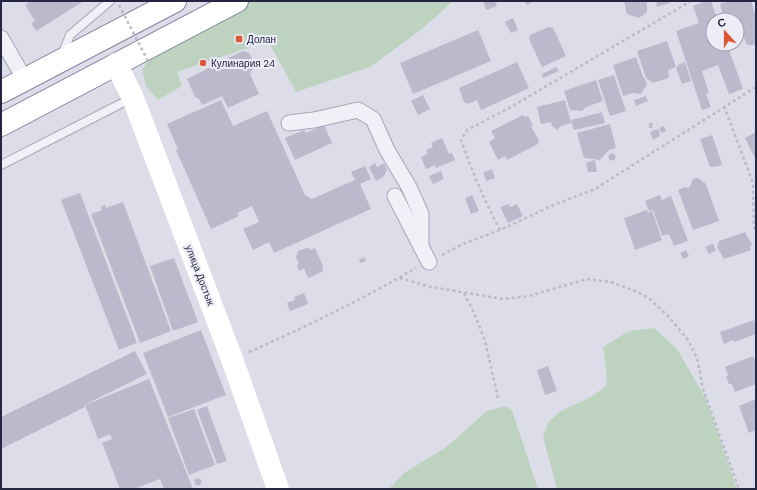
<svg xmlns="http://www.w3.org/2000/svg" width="757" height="490" font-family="'DM Sans',sans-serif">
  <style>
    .green { fill: #bdd3c0 }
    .building { fill: #babacc }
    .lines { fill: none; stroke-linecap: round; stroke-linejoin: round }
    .lane-casing { stroke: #a6a6b7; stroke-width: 10 }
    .street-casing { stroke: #a6a6b7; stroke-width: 17 }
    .highway-casing { stroke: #8383a1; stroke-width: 24 }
    .path { stroke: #bbbbc7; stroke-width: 2.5; stroke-dasharray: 3 3; stroke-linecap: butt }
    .lane { stroke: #f0f0f6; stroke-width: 8 }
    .street { stroke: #f0f0f6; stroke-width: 15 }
    .secondary { stroke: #fff; stroke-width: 22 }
    .highway { stroke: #fff; stroke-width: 22 }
    .path-bridge { stroke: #bbbbc7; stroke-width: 2.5; stroke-dasharray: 3 3; stroke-linecap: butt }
    .poi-dot { fill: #dc5834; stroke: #ecedf6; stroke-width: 1.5 }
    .labels { text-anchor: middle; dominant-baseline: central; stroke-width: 4; stroke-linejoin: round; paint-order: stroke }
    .poi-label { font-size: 10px; fill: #252541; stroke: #ecedf6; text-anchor: start }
    .street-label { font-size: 10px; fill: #252541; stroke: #ecedf6 }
  </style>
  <rect width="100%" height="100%" fill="#dddde9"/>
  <g class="green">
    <polygon points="244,1 453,1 422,29 370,67 296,92 268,41 177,72 182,86 158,100 146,86 142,69 159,46"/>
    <polygon points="654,328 677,349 706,399 737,489 557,489 543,437 548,422 561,411 591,397 607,385 606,369 603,347 629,331"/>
    <polygon points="505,406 512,410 538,489 389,489 404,473 445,448 487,411"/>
  </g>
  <g class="building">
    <polygon points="31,1 84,1 36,31 31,23 35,21 25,5"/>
    <polygon points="483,1 495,1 497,6 486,10"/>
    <polygon points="525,1 534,1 527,5"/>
    <polygon points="624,1 646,1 647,3 647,12 639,18 627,14"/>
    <polygon points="656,1 670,1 670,3 657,7"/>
    <polygon points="706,1 711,1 718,20 713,20 713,44 727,44 743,89 729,94 718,65 702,71 709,93 706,94 711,107 702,110 676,31 699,23 693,6"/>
    <polygon points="730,1 751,1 756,17 756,42 754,45 747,45 744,38 737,37 737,20 724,20 720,4"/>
    <polygon points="513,18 518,30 511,33 505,22"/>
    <polygon points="549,27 553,28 566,56 542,67 529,39 530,35"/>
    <polygon points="478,30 491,61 413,94 400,63"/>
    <polygon points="667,41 676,67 668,70 669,76 668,78 653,83 646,78 637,51"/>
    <polygon points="243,51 249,53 253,61 254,67 250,74 259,94 228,108 222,96 202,105 199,99 195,97 187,79"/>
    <polygon points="636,57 643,77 644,77 647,84 641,94 633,93 623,96 613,65"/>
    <polygon points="517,62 529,88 481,110 477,100 468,104 464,102 459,88"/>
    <polygon points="685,62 691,81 682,84 676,68 678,67 678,65"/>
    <polygon points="556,67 559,71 543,78 542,74"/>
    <polygon points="614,75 626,111 610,116 598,80"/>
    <polygon points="596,80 603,101 586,107 582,111 570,110 564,91"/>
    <polygon points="423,95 430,109 418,115 411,101"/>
    <polygon points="646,96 648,101 636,106 634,100"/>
    <polygon points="221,100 233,126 267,111 305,195 312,199 355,180 351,172 365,166 371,179 360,184 371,209 274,253 269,242 253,250 243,229 259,222 252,206 237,213 239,216 211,229 176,150 178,149 167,124"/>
    <polygon points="565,100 571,123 561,126 557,130 552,126 551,122 541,124 537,107"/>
    <polygon points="602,112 605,123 574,130 571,120"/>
    <polygon points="523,115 524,117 528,116 533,125 531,126 539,141 538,144 507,160 505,156 498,160 489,142 495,138 491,131"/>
    <polygon points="649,123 653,123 652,128 649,128"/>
    <polygon points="610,124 616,148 609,150 600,160 584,158 577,133"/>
    <polygon points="324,125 332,143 295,160 285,138 304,130 306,133"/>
    <polygon points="664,126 666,131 661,133 659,128"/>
    <polygon points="658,129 660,136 653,140 650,132"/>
    <polygon points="756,132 756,160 745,138"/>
    <polygon points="712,135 722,164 720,166 710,167 700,139"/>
    <polygon points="442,138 449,154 452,153 455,160 436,168 435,165 426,169 421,157 428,154 426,150 433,147 431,143"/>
    <circle cx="612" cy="157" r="3.5"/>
    <polygon points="595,160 597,172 588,172 586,163"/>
    <polygon points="375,163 377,167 384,163 387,170 383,177 376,181 369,167"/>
    <polygon points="492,169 495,178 486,181 483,173"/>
    <polygon points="441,171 444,179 433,184 429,176"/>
    <polygon points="698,178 706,184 719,221 693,230 678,190 685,187 689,188 693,179"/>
    <polygon points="80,193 137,343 119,350 61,200"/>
    <polygon points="472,195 479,211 471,214 465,198"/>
    <polygon points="660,195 662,200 671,196 688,241 674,246 669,234 662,236 653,210 649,211 645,201"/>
    <polygon points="123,202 171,331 140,343 91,214 102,210 101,208 102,206 105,205 106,208"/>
    <polygon points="508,204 510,207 517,204 523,216 508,223 500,207"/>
    <polygon points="647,210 648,213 652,211 662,240 635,250 624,218"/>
    <polygon points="745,232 752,245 750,246 751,250 724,259 717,247 719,241"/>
    <polygon points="713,244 716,250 709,254 705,247"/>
    <polygon points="307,248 309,248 310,250 315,248 323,266 322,272 308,278 304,268 299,271 297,265 299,263 295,256 297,255 298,251"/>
    <polygon points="686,250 689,256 683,259 680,253"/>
    <polygon points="364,257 366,261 360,263 359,260"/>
    <polygon points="174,258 198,322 173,331 150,266"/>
    <polygon points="304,293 308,304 290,311 287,303 295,300 294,297"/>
    <polygon points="754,320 756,325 756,334 734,342 733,340 724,344 720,332"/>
    <polygon points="201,330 226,395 168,417 143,353"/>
    <polygon points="135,351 147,374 84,405 85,407 1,449 1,417"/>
    <polygon points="753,356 756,362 756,384 735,392 732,384 729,384 726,377 728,375 725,367"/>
    <polygon points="548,366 557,391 545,395 537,370"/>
    <polygon points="149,379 193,489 164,489 160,479 134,489 120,489 102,443 112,439 110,434 98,439 85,405"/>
    <polygon points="756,399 756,430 749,433 739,406"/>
    <polygon points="207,406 227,461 217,464 197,410"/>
    <polygon points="194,409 215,465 189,475 168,418"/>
    <circle cx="198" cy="482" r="3.5"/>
  </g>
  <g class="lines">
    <defs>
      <g id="lane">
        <polyline points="62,55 70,35 110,1"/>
        <polyline points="1,165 132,98"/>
      </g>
      <g id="street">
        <polyline points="1,38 25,80"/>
        <polyline points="289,123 314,120 358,110 373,119 387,150 409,187 421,214 421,247"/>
        <polyline points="395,196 429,262"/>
      </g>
      <g id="highway">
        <polyline points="1,92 175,1"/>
        <polyline points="1,125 237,1"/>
      </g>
    </defs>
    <use href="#lane" class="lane-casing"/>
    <use href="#street" class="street-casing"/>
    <use href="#highway" class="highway-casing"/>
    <g class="path">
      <polyline points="724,106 753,183 754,228 756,232"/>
      <path d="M 500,230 C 485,202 472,171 461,140 L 467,130 L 511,107 L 691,1"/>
      <polyline points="442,255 463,244 500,230 556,204 595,189 756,87"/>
      <polyline points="400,278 431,287 503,299 529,296 587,279 611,282 633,290 649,298 669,317 688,340 697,358 703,389 739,489"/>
      <polyline points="464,293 475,315 485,341 498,398"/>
      <path d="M 249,352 C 306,327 362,299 416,268"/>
    </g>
    <use href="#lane" class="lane"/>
    <use href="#street" class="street"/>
    <polyline class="secondary" points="116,64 133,98 232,359 278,489"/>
    <use href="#highway" class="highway"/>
    <polyline class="path-bridge" points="119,5 150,65"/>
  </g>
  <g class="poi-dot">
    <rect x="235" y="35" width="8" height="8" rx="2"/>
    <circle cx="203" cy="63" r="4"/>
  </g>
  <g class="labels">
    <g class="poi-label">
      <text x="247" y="39">Долан</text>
      <text x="211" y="63">Кулинария 24</text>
    </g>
    <g class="street-label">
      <text transform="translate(200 275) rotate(69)">улица Достык</text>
    </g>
  </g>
  <rect width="757" height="490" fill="none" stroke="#252541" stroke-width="4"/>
  <g transform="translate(725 32) rotate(339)"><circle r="19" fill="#ecedf6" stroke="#9c9dae"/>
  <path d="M0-3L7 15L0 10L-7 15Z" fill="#dc5834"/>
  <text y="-6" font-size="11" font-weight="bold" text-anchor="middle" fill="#252541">С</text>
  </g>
</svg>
